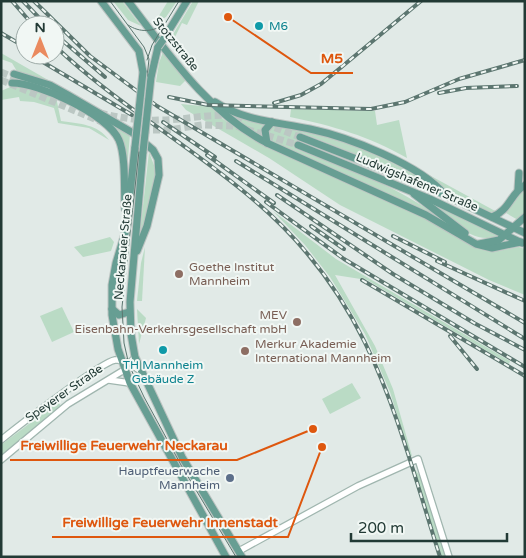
<svg xmlns="http://www.w3.org/2000/svg" width="526" height="558" font-family="'Varela Round',sans-serif">
  <style>
    .green { fill: #badbc5 }
    .lines { fill: none; stroke-linecap: round; stroke-linejoin: round }
    .primary-tunnel { stroke: #bbc7c3; stroke-width: 7; stroke-dasharray: 7 3.5; stroke-linecap: butt }
    .secondary-casing { stroke: #a0b6af; stroke-width: 8 }
    .primary-casing { stroke: #bdc4c2; stroke-width: 9 }
    .secondary { stroke: #fff; stroke-width: 5.5 }
    .primary { stroke: #679e93; stroke-width: 7 }
    .tram { stroke: #5c7670; stroke-width: 1 }
    .rail-casing { stroke: #5c7670; stroke-width: 4 }
    .rail { stroke: #f1f7f4; stroke-width: 2; stroke-dasharray: 5.5; stroke-linecap: butt }
    .primary-bridge-casing { stroke: #bdc4c2; stroke-width: 9; stroke-linecap: butt }
    .primary-bridge { stroke: #679e93; stroke-width: 7 }
    .culture-dot { fill: #0f9aa8; stroke: #f1f7f4; stroke-width: 2 }
    .education-dot { fill: #8d6e63; stroke: #f1f7f4; stroke-width: 2 }
    .service-dot { fill: #5c6f8a; stroke: #f1f7f4; stroke-width: 2 }
    .labels { text-anchor: middle; dominant-baseline: central; stroke-width: 4; stroke-linejoin: round; paint-order: stroke }
    .culture-label { font-size: 12px; fill: #0d838f; stroke: #f1f7f4; text-anchor: start }
    .street-label { font-size: 12px; fill: #223a35; stroke: #f1f7f4 }
    .education-label { font-size: 12px; fill: #785e54; stroke: #f1f7f4; text-anchor: start }
    .service-label { font-size: 12px; fill: #4e5e75; stroke: #f1f7f4; text-anchor: end }
    .leader { fill: none; stroke: #de570e; stroke-width: 2 }
    .callout-dot { fill: #de570e; stroke: #f1f7f4; stroke-width: 2 }
    .callout-label { font-size: 14px; text-anchor: middle; font-weight: bold; fill: #de570e; stroke: #f1f7f4; stroke-width: 4; stroke-linejoin: round; paint-order: stroke }
  </style>
  <rect width="100%" height="100%" fill="#e1eae7"/>
  <g class="green">
    <polygon points="113,1 122,1 141,26 128,20"/>
    <polygon points="168,1 177,1 166,17 154,24"/>
    <polygon points="193,1 199,1 187,25 182,23 171,45 169,41"/>
    <polygon points="163,52 186,80 180,86 156,82 159,63"/>
    <polygon points="1,53 83,100 18,73 12,63 1,59"/>
    <path d="M 15,85 L 21,85 L 56,97 L 61,121 C 81,124 97,124 109,140 L 89,128 L 58,123 L 54,108 L 34,102 L 20,101 L 19,97 L 1,100 L 1,91 Z"/>
    <polygon points="181,104 212,107 223,119 248,136 419,215 483,250 498,251 519,247 525,249 525,295 489,280 340,205 269,158 186,110"/>
    <path d="M 291,109 L 375,111 L 377,125 L 399,120 L 407,158 C 368,136 334,126 290,117 Z"/>
    <polygon points="226,111 266,123 262,130 263,137 251,132"/>
    <polygon points="242,113 320,127 387,152 497,212 492,213 464,200 374,148"/>
    <polygon points="115,125 130,134 126,182 123,143"/>
    <path d="M 275,125 C 335,136 377,152 429,183 L 302,133 L 296,149 C 352,171 396,184 445,222 L 273,143 L 269,139 L 268,129 Z"/>
    <polygon points="149,152 155,168 157,168 142,234 140,233"/>
    <polygon points="523,189 525,213 518,220 506,213"/>
    <path d="M 428,201 L 500,235 C 473,248 447,216 428,201 Z"/>
    <polygon points="273,211 336,259 510,361 509,364 367,280 335,275 375,346 393,389 412,456 410,457 390,392 365,334 330,277 305,245"/>
    <polygon points="110,237 114,242 111,251 83,257 74,247"/>
    <polygon points="145,247 142,301 137,301 141,263"/>
    <polygon points="62,307 74,332 52,342 40,316"/>
    <polygon points="137,309 146,318 139,344"/>
    <polygon points="352,383 361,398 330,414 322,399"/>
    <polygon points="58,402 61,406 1,456 1,445"/>
    <polygon points="413,467 420,476 446,557 442,557"/>
  </g>
  <g class="lines">
    <g class="primary-tunnel">
      <polyline points="1,72 28,83"/>
      <polyline points="1,80 102,122"/>
      <path d="M 100,113 C 121,118 140,121 162,120 C 190,120 215,111 243,118"/>
      <polyline points="265,124 300,137"/>
      <polyline points="132,130 168,130 202,125 236,126 298,145"/>
    </g>
    <defs>
      <g id="secondary">
        <polyline points="109,380 130,383"/>
        <path d="M 1,440 C 17,427 101,362 115,360 C 124,359 132,364 139,370"/>
        <polyline points="1,460 68,404 124,370 135,357"/>
        <polyline points="239,551 358,486 418,459 449,557"/>
      </g>
      <g id="primary">
        <polyline points="101,1 139,51 143,72"/>
        <path d="M 128,1 C 168,53 207,112 267,143 L 426,215 L 476,244 L 492,248 L 521,242"/>
        <polyline points="163,40 187,1"/>
        <polyline points="14,74 50,85 68,95 133,133 153,150 158,159 159,175 147,226 137,251"/>
        <polyline points="151,77 158,47"/>
        <path d="M 12,83 C 39,83 107,114 119,140 C 126,156 124,190 125,209"/>
        <path d="M 215,102 C 244,121 277,122 310,129 C 348,137 421,165 445,195"/>
        <polyline points="300,137 426,186 525,233"/>
        <polyline points="267,143 265,130 272,122"/>
        <polyline points="298,145 430,199 522,243"/>
        <polyline points="135,147 126,230 116,263 112,285 112,315 118,349 130,383 226,557"/>
        <polyline points="143,152 130,302 131,334 135,357 182,457 242,557"/>
        <polyline points="518,189 519,173"/>
        <polyline points="414,194 465,233"/>
        <path d="M 492,217 C 510,210 510,194 525,185"/>
        <polyline points="479,244 499,240 525,217"/>
        <polyline points="112,309 119,315 129,312"/>
      </g>
    </defs>
    <use href="#secondary" class="secondary-casing"/>
    <use href="#primary" class="primary-casing"/>
    <use href="#secondary" class="secondary"/>
    <use href="#primary" class="primary"/>
    <g class="tram">
      <polyline points="110,1 144,47 149,59 122,307 124,343 129,365 144,397 181,465 236,557"/>
      <path d="M 128,25 C 140,33 153,32 165,24"/>
      <polyline points="147,60 152,45 179,1"/>
    </g>
    <defs>
      <g id="rail">
        <polyline points="12,1 33,25"/>
        <polyline points="23,1 46,25"/>
        <polyline points="34,1 90,56 157,106 525,323"/>
        <polyline points="1,33 25,47"/>
        <polyline points="55,34 105,77"/>
        <path d="M 55,46 C 116,104 191,146 255,201 C 372,300 396,418 440,557"/>
        <polyline points="31,55 132,115"/>
        <polyline points="439,93 466,88 517,86"/>
        <polyline points="169,97 208,105 371,109 405,102 459,79 525,60"/>
        <polyline points="274,103 301,95 321,84 421,1"/>
        <polyline points="163,122 215,157"/>
        <polyline points="207,155 274,203"/>
        <polyline points="236,161 525,339"/>
        <polyline points="277,195 393,274 474,323 525,350"/>
        <polyline points="266,202 344,259 525,367"/>
        <polyline points="311,226 344,249"/>
        <polyline points="393,236 445,262"/>
        <polyline points="437,261 525,301"/>
        <polyline points="362,280 525,376"/>
        <polyline points="450,336 477,369"/>
      </g>
    </defs>
    <use href="#rail" class="rail-casing"/>
    <use href="#rail" class="rail"/>
    <defs>
      <g id="primary-bridge">
        <polyline points="158,47 163,40"/>
        <polyline points="135,147 143,72"/>
        <polyline points="143,152 151,77"/>
      </g>
    </defs>
    <use href="#primary-bridge" class="primary-bridge-casing"/>
    <use href="#primary-bridge" class="primary-bridge"/>
  </g>
  <g class="culture-dot">
    <circle cx="259" cy="26" r="5"/>
    <circle cx="163" cy="350" r="5"/>
  </g>
  <g class="education-dot">
    <circle cx="179" cy="274" r="5"/>
    <circle cx="297" cy="322" r="5"/>
    <circle cx="245" cy="351" r="5"/>
  </g>
  <circle class="service-dot" cx="230" cy="478" r="5"/>
  <g class="labels">
    <g class="culture-label">
      <text x="269" y="26">M6</text>
      <text x="163" y="365" text-anchor="middle">TH Mannheim<tspan x="163" dy="14">Gebäude Z</tspan></text>
    </g>
    <g class="street-label">
      <text transform="translate(176 44) rotate(51)">Stotzstraße</text>
      <text transform="translate(417 182) rotate(23)">Ludwigshafener Straße</text>
      <text transform="translate(123 247) rotate(-85)">Neckarauer Straße</text>
      <text transform="translate(64 393) rotate(-35)">Speyerer Straße</text>
    </g>
    <g class="education-label">
      <text x="189" y="267">Goethe Institut<tspan x="189" dy="14">Mannheim</tspan></text>
      <text x="287" y="315" text-anchor="end">MEV<tspan x="287" dy="14">Eisenbahn-Verkehrsgesellschaft mbH</tspan></text>
      <text x="255" y="344">Merkur Akademie<tspan x="255" dy="14">International Mannheim</tspan></text>
    </g>
    <g class="service-label">
      <text x="220" y="471">Hauptfeuerwache<tspan x="220" dy="14">Mannheim</tspan></text>
    </g>
  </g>
  <path class="leader" d="M228 17L311 73H353M313 429L237 460H10M322 447L288 537H52"/>
  <g class="callout-dot">
    <circle cx="228" cy="17" r="5"/>
    <circle cx="313" cy="429" r="5"/>
    <circle cx="322" cy="447" r="5"/>
  </g>
  <g class="callout-label">
    <text x="332" y="63">M5</text>
    <text x="124" y="450">Freiwillige Feuerwehr Neckarau</text>
    <text x="170" y="527">Freiwillige Feuerwehr Innenstadt</text>
  </g>
  <rect width="526" height="558" fill="none" stroke="#223a35" stroke-width="5"/>
  <g transform="translate(40 40)"><circle r="24" fill="#f1f7f4" stroke="#9eaba8"/>
  <path d="M0-4L9 19L0 12L-9 19Z" fill="#ea8a5f"/>
  <text y="-8" font-size="14" font-weight="bold" text-anchor="middle" fill="#223a35">N</text>
  </g>
  <path d="M351 533v8h156v-8" fill="none" stroke="#223a35" stroke-width="2.5"/>
  <text x="358" y="533" font-size="15" fill="#223a35" stroke="#f1f7f4" stroke-width="4" paint-order="stroke">200 m</text>
</svg>
